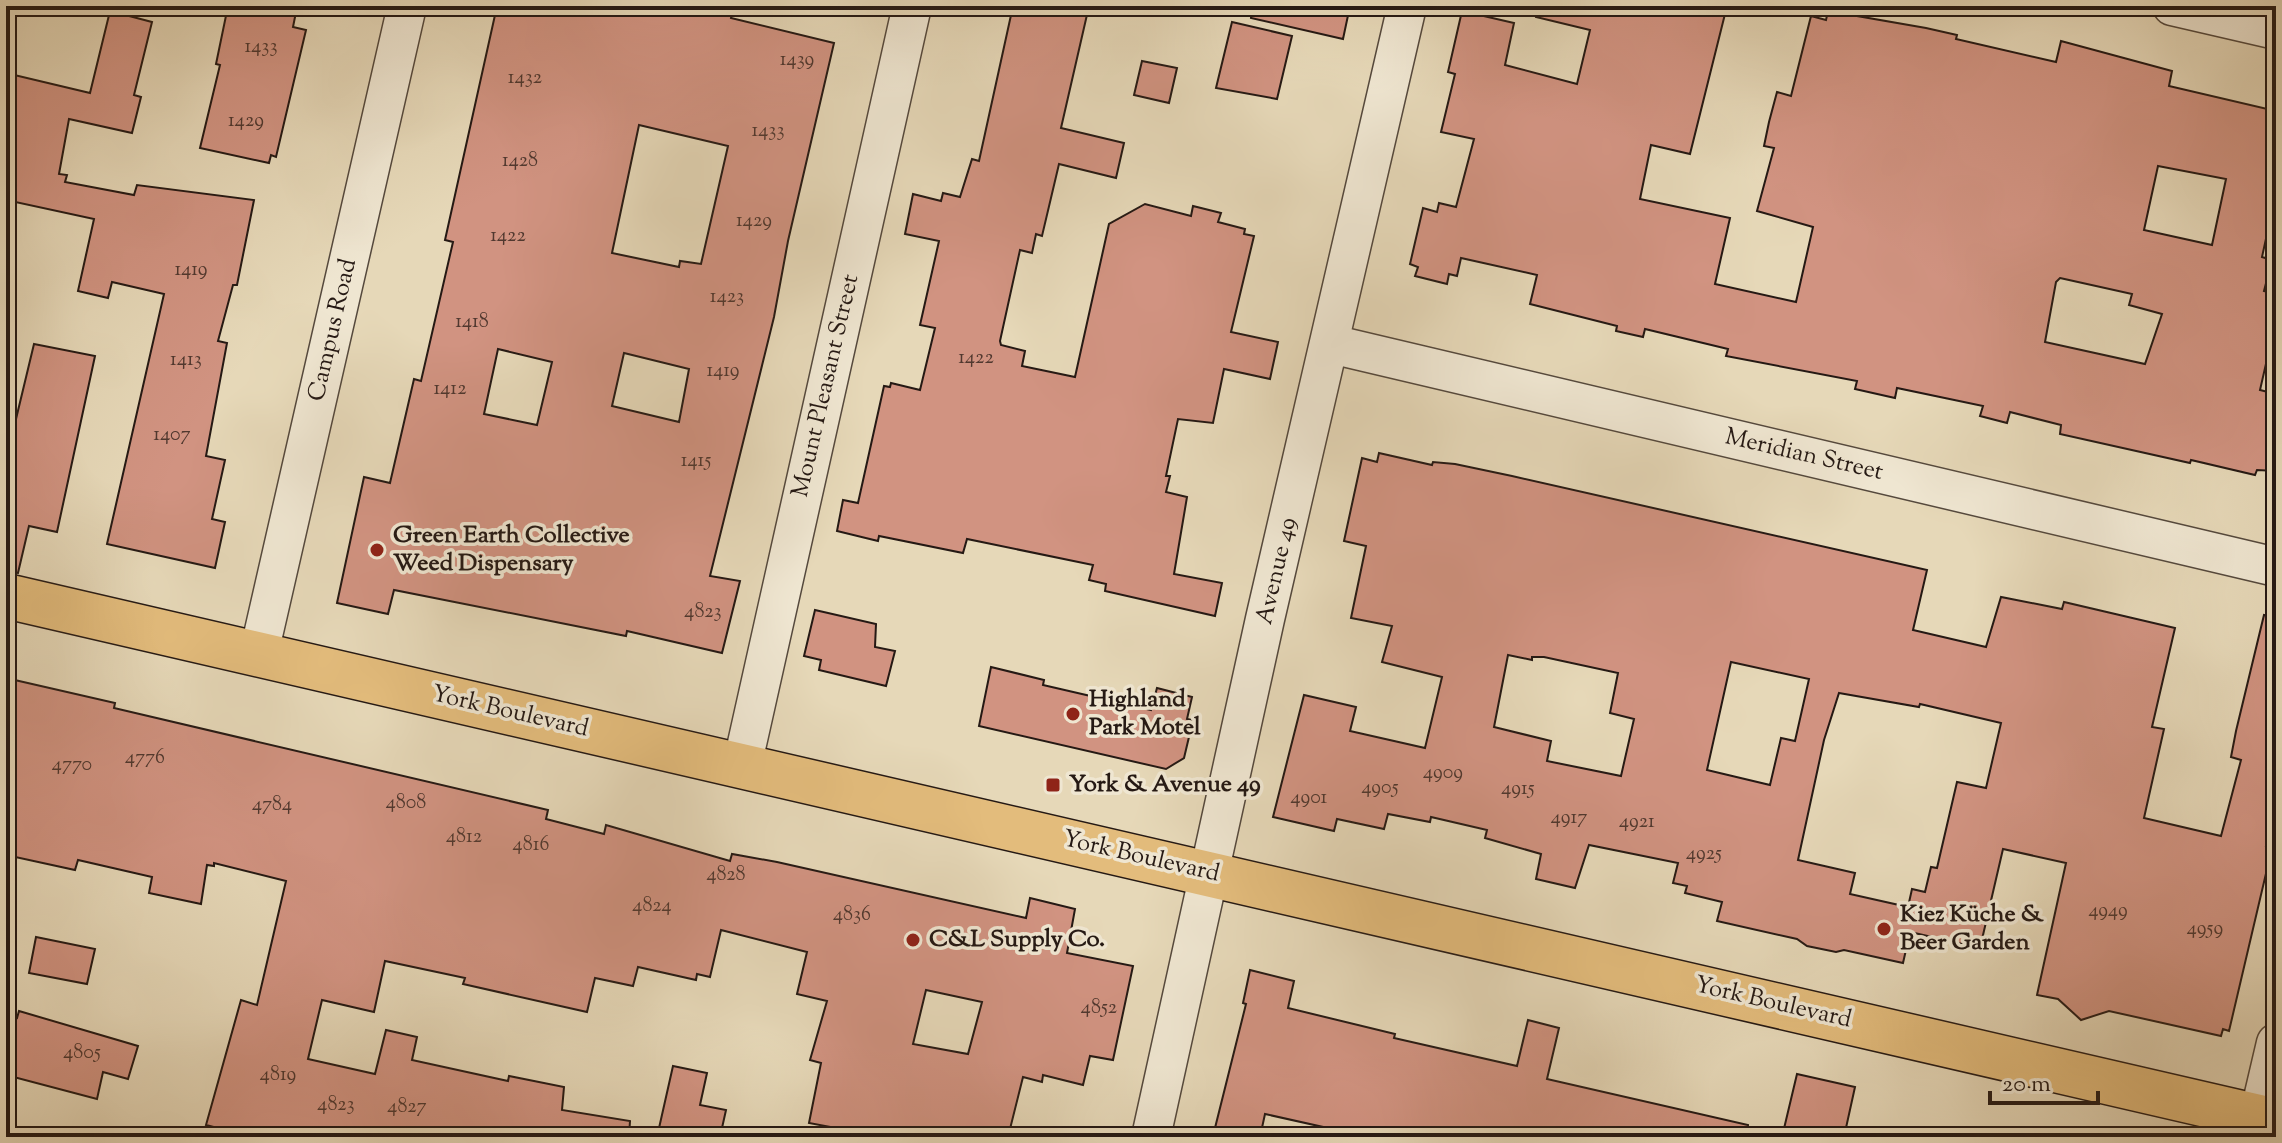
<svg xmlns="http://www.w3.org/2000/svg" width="2282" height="1143" font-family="'Sorts Mill Goudy',serif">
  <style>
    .building { fill: #d19381; stroke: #251914; stroke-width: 2; fill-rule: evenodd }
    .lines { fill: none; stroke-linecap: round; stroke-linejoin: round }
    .minor-casing { stroke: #55493d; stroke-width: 41 }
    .major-casing { stroke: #251914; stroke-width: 47 }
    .minor { stroke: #efe6d1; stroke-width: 38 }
    .major { stroke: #e3bc7c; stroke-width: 44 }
    .poi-dot { fill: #8f2418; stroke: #efe6d1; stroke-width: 3 }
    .labels { text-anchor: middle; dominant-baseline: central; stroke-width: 7; stroke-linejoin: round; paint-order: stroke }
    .number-label { font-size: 20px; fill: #50382f }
    .street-label { font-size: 24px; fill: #251914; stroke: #efe6d1 }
    .poi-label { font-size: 24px; font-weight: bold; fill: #251914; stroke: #efe6d1; text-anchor: start }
  </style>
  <rect width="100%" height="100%" fill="#e6d8b8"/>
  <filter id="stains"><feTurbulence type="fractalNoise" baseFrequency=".0025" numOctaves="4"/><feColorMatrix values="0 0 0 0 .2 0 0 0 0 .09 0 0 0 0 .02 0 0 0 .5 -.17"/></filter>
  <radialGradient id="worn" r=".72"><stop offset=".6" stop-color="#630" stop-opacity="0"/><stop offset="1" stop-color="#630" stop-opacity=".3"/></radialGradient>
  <g class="building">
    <polygon points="228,6 269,6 296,12 293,27 306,30 276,157 271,155 269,163 200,148 220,65 216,64"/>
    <path d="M 497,6 L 699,6 L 732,13 L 731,18 L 834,43 L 788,241 L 774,317 L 710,576 L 740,581 L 722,653 L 627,631 L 626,636 L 394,590 L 388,614 L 337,603 L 364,477 L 390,483 L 414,379 L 421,381 L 453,242 L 445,240 ZM 639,125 L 728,146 L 701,264 L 680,261 L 679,267 L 612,253 ZM 498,349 L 552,362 L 537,425 L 484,414 ZM 624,353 L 689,369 L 679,422 L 612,406 Z"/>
    <polygon points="1013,6 1089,6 1061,128 1124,143 1116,178 1059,164 1042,236 1036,234 1032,253 1020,250 1000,341 1001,345 1025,351 1022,366 1075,377 1109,224 1145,204 1191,216 1193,206 1221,213 1218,222 1245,229 1244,234 1254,236 1231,332 1278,342 1270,379 1224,369 1213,423 1178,419 1166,476 1170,476 1166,492 1187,497 1174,574 1222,583 1215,616 1105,591 1106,584 1089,580 1093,565 967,539 963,553 879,536 878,541 837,531 843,500 858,503 884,386 890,387 891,383 920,390 935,328 920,325 939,241 905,234 913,194 941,201 943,193 960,197 972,159 979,161"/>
    <polygon points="1252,6 1350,6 1343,39 1251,18"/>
    <path d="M 1537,6 L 1727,6 L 1690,154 L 1651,145 L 1640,199 L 1730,218 L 1715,284 L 1796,302 L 1813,227 L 1757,211 L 1774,148 L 1764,146 L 1769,122 L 1777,92 L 1791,96 L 1811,16 L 1826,20 L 1828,11 L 1926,28 L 1957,35 L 1956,39 L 2056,62 L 2061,41 L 2172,71 L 2169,86 L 2276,111 L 2276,193 L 2262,257 L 2272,260 L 2264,291 L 2276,294 L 2276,320 L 2260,390 L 2276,394 L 2276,471 L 2257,470 L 2255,475 L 2191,460 L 2190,463 L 2060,434 L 2061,425 L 2010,412 L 2007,423 L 1980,416 L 1983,406 L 1897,388 L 1895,398 L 1855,389 L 1857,381 L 1726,356 L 1728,349 L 1645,329 L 1643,337 L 1616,331 L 1617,326 L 1530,304 L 1537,275 L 1461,258 L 1457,276 L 1449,274 L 1447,284 L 1415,276 L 1418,267 L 1410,264 L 1423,208 L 1437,212 L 1439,203 L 1456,207 L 1474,139 L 1441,132 L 1455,74 L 1448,72 L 1462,11 L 1514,23 L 1505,65 L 1577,84 L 1590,30 L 1536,17 ZM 2158,166 L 2226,179 L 2212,245 L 2144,230 ZM 2060,278 L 2132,294 L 2129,305 L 2162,314 L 2145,364 L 2045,342 L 2056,282 Z"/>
    <polygon points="110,11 152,22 134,95 141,97 132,133 69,119 59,174 67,175 65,182 134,195 137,185 254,200 237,285 233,285 218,341 227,343 206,456 225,460 212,519 225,522 215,568 107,544 164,294 112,282 108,298 78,291 94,219 6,200 6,73 90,93"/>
    <polygon points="1232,22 1292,36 1277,99 1216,88"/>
    <polygon points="1142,61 1177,68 1169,103 1134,95"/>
    <polygon points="34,344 95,356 57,532 29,526 18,573 6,572 6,443 10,444"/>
    <path d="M 1379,453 L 1432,465 L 1433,462 L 1455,464 L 1512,476 L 1927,570 L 1913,630 L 1986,647 L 2001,597 L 2062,609 L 2064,602 L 2175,628 L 2152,727 L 2164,729 L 2144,818 L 2221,836 L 2241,760 L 2231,757 L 2236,731 L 2264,615 L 2276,617 L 2276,805 L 2266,846 L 2272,848 L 2229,1031 L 2223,1029 L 2221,1036 L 2109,1011 L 2081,1020 L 2058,999 L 2037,995 L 2066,863 L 2003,849 L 1980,948 L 1910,932 L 1903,963 L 1844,950 L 1836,952 L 1807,946 L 1797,939 L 1717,921 L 1722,902 L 1685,893 L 1687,886 L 1673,883 L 1678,863 L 1589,845 L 1575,888 L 1536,879 L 1541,854 L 1485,838 L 1487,830 L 1431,817 L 1430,822 L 1388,814 L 1384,829 L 1337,819 L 1334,831 L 1273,817 L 1304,695 L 1356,707 L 1350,731 L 1425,748 L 1442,677 L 1382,662 L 1392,626 L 1351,618 L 1366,546 L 1344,541 L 1362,458 L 1377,462 ZM 1508,655 L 1532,660 L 1532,657 L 1544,657 L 1618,673 L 1610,713 L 1634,719 L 1621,776 L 1547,761 L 1551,741 L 1494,727 ZM 1731,662 L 1809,679 L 1795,741 L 1781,738 L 1770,785 L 1707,770 ZM 1839,693 L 1919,707 L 1920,704 L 2001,723 L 1986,788 L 1957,782 L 1937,868 L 1931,867 L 1925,892 L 1912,889 L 1908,907 L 1850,894 L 1855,873 L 1798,860 L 1824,740 Z"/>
    <polygon points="815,610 876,624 875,647 895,651 886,686 819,670 821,660 804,656"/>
    <polygon points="991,667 1044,680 1043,685 1151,710 1157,688 1192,697 1187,719 1193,720 1184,758 1166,769 979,726"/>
    <path d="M 6,678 L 115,703 L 114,708 L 548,810 L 546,819 L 604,834 L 606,825 L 730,861 L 732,854 L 777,862 L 1026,918 L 1030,898 L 1075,909 L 1067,953 L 1133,966 L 1113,1060 L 1090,1056 L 1083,1085 L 1043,1075 L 1042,1082 L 1023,1077 L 1008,1137 L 834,1137 L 836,1128 L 809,1123 L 821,1063 L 810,1060 L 827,1001 L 797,994 L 807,952 L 721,930 L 710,977 L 697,974 L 696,980 L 638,967 L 633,986 L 595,978 L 587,1012 L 463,984 L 465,978 L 385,961 L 374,1012 L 322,1000 L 308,1059 L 375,1074 L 386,1030 L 417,1037 L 412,1060 L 508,1081 L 509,1076 L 564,1087 L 562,1110 L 630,1121 L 629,1137 L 252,1137 L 206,1125 L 241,1000 L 257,1005 L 286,881 L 214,863 L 214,866 L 207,865 L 201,904 L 149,893 L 152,877 L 78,860 L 75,870 L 6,855 ZM 926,990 L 982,1002 L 968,1054 L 913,1044 Z"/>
    <polygon points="36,937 95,949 87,984 29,973"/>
    <polygon points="1250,970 1294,981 1288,1008 1395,1034 1394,1038 1517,1066 1528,1020 1559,1028 1547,1079 1748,1125 1747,1137 1368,1137 1265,1114 1260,1137 1214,1132 1246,1004 1243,1003"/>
    <polygon points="19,1011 138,1046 128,1079 103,1072 97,1099 6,1075 6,1016 17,1018"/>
    <polygon points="673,1066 707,1073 700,1105 726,1110 720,1137 657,1137"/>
    <polygon points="1797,1074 1855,1087 1844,1137 1782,1137"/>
  </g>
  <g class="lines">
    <defs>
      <g id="minor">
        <polyline points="2172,6 2276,30"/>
        <polyline points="1331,344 2276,567"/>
        <polyline points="259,653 407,6"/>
        <polyline points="742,766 912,6"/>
        <polyline points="1151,1137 1265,619 1407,6"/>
        <polyline points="2254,1137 2276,1043"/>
      </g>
      <polyline id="major" points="6,596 2276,1121"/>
    </defs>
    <use href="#minor" class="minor-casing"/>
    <use href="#major" class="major-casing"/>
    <use href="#minor" class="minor"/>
    <use href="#major" class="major"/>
  </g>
  <g class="poi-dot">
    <circle cx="377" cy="550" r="8"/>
    <circle cx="1073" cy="714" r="8"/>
    <rect x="1045" y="777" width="16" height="16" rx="4"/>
    <circle cx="1884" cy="929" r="8"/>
    <circle cx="913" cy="940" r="8"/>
  </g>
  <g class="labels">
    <g class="number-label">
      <text x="261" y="47">1433</text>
      <text x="797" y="60">1439</text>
      <text x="525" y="78">1432</text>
      <text x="246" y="121">1429</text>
      <text x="768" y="131">1433</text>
      <text x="520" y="161">1428</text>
      <text x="754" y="221">1429</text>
      <text x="508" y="236">1422</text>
      <text x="191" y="270">1419</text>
      <text x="727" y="297">1423</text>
      <text x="472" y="322">1418</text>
      <text x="976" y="358">1422</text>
      <text x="186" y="360">1413</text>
      <text x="723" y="371">1419</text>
      <text x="450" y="389">1412</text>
      <text x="172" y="435">1407</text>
      <text x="696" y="461">1415</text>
      <text x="703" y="612">4823</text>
      <text x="145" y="758">4776</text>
      <text x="72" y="765">4770</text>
      <text x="1443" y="773">4909</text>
      <text x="1380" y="788">4905</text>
      <text x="1518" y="789">4915</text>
      <text x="1309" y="798">4901</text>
      <text x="406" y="803">4808</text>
      <text x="272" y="805">4784</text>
      <text x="1569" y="818">4917</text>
      <text x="1637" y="822">4921</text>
      <text x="464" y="837">4812</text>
      <text x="531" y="845">4816</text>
      <text x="1704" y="854">4925</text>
      <text x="726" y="875">4828</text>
      <text x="652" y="906">4824</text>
      <text x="2108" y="911">4949</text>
      <text x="852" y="915">4836</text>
      <text x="2205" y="929">4959</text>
      <text x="1099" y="1008">4852</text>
      <text x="82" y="1053">4805</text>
      <text x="278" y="1075">4819</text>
      <text x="336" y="1105">4823</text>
      <text x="407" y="1107">4827</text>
    </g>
    <g class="street-label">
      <text transform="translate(333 330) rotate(-77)">Campus Road</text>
      <text transform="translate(826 386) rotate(-77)">Mount Pleasant Street</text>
      <text transform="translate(1804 455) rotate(13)">Meridian Street</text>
      <text transform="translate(1277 571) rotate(-77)">Avenue 49</text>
      <text transform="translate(510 712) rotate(13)">York Boulevard</text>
      <text transform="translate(1141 857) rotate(13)">York Boulevard</text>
      <text transform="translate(1773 1003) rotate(13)">York Boulevard</text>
    </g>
    <g class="poi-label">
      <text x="393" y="536">Green Earth Collective<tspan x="393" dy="28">Weed Dispensary</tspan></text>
      <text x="1089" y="700">Highland<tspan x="1089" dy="28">Park Motel</tspan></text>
      <text x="1069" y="785">York &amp; Avenue 49</text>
      <text x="1900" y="915">Kiez Küche &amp;<tspan x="1900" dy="28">Beer Garden</tspan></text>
      <text x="929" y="940">C&amp;L Supply Co.</text>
    </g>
  </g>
  <rect width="2282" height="1143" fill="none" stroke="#e6d8b8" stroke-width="32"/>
  <rect x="8" y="8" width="2266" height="1127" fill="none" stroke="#251914" stroke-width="4"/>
  <rect x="16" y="16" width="2250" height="1111" fill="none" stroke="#251914" stroke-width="2"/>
  <path d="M1990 1091v12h108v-12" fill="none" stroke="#251914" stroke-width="4"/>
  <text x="2002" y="1091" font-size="24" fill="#251914" stroke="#efe6d1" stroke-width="6" paint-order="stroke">20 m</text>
  <rect width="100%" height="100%" filter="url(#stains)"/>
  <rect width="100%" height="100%" fill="url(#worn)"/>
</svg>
